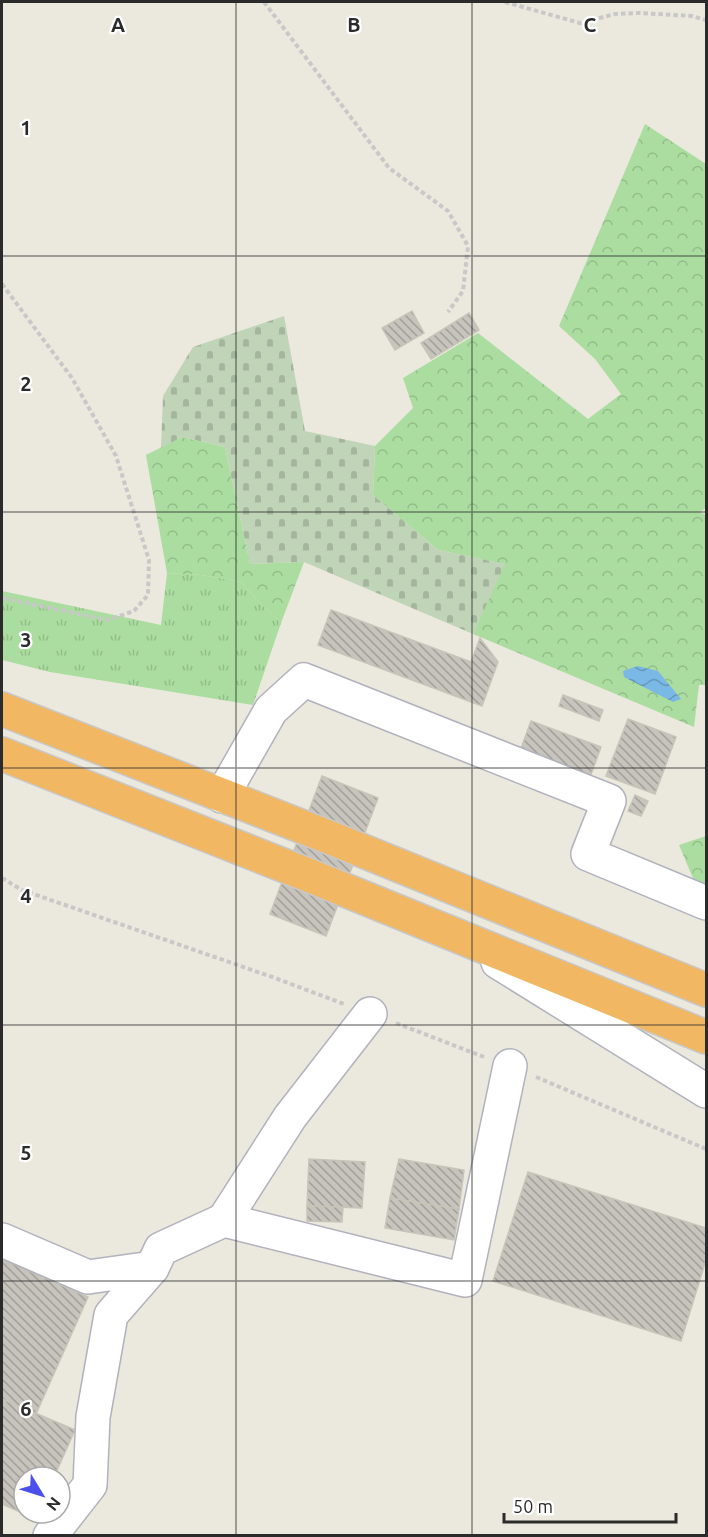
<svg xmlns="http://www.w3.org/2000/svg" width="708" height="1537" font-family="Ubuntu,sans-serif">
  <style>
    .grass { fill: url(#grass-tufts) }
    .forest { fill: url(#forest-crowns) }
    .cemetery { fill: url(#cemetery-stones) }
    .water { fill: url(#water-waves) }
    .building { fill: url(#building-back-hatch); stroke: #c7c4b8; stroke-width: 1.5 }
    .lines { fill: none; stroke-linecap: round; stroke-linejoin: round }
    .minor-casing { stroke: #b1b2bd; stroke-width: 36 }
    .highway-casing { stroke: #c8c8c8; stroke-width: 36 }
    .path { stroke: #c8c8c8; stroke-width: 4; stroke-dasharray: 4.5 3; stroke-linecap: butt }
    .minor { stroke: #fff; stroke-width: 33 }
    .highway { stroke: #f1b763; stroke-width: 33 }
    .grid { fill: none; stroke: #2b2b2b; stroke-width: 1.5; stroke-opacity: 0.55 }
    .grid-label { font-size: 20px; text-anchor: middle; font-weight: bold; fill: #2b2b2b; stroke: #fff; stroke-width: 4.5; stroke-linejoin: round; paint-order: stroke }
  </style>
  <defs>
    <pattern id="grass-tufts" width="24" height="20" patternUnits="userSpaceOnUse" patternTransform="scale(1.5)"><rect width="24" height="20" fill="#aadd9f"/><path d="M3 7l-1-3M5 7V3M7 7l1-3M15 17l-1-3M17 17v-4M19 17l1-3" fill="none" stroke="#92be89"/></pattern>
    <pattern id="forest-crowns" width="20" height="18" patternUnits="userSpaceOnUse" patternTransform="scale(1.5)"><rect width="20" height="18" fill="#aadd9f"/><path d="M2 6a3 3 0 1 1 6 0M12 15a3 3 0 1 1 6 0" fill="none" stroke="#92be89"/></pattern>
    <pattern id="cemetery-stones" width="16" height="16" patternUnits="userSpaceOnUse" patternTransform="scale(1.5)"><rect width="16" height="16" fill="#c0d4b7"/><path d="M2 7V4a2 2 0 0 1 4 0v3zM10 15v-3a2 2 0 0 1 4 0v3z" fill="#a5b69e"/></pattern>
    <pattern id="water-waves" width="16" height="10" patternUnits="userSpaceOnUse" patternTransform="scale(1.5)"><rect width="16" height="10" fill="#7ab8e5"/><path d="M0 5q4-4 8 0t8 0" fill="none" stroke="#6496ba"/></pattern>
    <pattern id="building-back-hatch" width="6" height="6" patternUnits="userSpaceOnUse" patternTransform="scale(1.5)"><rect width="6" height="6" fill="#c7c4bd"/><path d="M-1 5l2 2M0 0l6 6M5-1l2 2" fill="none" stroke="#a29f9a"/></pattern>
  </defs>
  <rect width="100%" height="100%" fill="#ebe8de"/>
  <polygon class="grass" points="167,573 202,575 241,582 259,602 281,623 253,705 50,672 2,660 2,591 161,625"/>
  <g class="forest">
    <polygon points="645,124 706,164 706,508 700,512 706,515 706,685 699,685 694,727 473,634 504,564 438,550 373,495 375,446 413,408 403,378 478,333 588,419 621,394 595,359 559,326"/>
    <polygon points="182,437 225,447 250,564 304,562 281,623 259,602 241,582 202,575 167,573 146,455"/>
    <polygon points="706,836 706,886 695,883 679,845"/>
  </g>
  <polygon class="cemetery" points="284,316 305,431 375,446 373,495 438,550 505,564 473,634 304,562 250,564 225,447 182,437 161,448 163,396 193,347"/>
  <polygon class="water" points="638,666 658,671 681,699 673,702 624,677 623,671"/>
  <g class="building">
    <polygon points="412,311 424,333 395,350 382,328"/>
    <polygon points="469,313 479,330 431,359 421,343"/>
    <polygon points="331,610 471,662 480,638 498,662 482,706 318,645"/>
    <polygon points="563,695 603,710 599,721 559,706"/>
    <polygon points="628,719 676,737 655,794 606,776"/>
    <polygon points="531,721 601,747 589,780 519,754"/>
    <polygon points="322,776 378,798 326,936 270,914"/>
    <polygon points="635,795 648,801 641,816 628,811"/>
    <polygon points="309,1159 365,1162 362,1208 307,1206"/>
    <polygon points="399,1159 464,1170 459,1209 390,1198"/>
    <polygon points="528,1172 706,1228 706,1260 681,1341 493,1281"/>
    <polygon points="390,1198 459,1209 454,1240 385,1228"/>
    <polygon points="307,1206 343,1207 342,1222 307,1221"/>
    <polygon points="2,1259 88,1297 36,1414 2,1399"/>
    <polygon points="2,1399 75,1430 54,1477 24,1477 24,1513 39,1513 36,1519 2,1504"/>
  </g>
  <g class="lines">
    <defs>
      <g id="minor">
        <polyline points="222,796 271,710 304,680 609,801 588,854 706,903"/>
        <polyline points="498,962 706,1091"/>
        <polyline points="224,1220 290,1117 370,1014"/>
        <polyline points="2,1240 88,1277 152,1268"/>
        <polyline points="50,1536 90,1485 93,1417 111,1315 152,1268 161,1249 224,1220 465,1280 510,1066"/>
      </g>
      <g id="highway">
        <polyline points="2,709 331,838 706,990"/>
        <polyline points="2,754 313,877 706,1037"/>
      </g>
    </defs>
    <use href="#minor" class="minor-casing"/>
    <use href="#highway" class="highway-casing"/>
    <g class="path">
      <polyline points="264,2 389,168 448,211 468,246 463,291 448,312"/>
      <polyline points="505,2 580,23 615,14 639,13 692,16 706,20"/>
      <polyline points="2,284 72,378 116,456 149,560 148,595 134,611 108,620 2,598"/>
      <polyline points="2,878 22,890 275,978 344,1004"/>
      <polyline points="396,1023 484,1057"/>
      <polyline points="536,1077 706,1149"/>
    </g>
    <use href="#minor" class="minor"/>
    <use href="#highway" class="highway"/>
  </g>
  <path class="grid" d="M 236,2 L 236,1536M 472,2 L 472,1536M 2,256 L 706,256M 2,512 L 706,512M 2,768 L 706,768M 2,1025 L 706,1025M 2,1281 L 706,1281"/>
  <g class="grid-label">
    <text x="118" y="32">A</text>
    <text x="354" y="32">B</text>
    <text x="590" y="32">C</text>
    <text x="26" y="135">1</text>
    <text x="26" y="391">2</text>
    <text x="26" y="647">3</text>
    <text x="26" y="903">4</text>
    <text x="26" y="1160">5</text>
    <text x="26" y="1416">6</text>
  </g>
  <rect width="708" height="1537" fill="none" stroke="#2b2b2b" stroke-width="6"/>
  <g transform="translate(42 1495) rotate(128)"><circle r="28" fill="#ffffff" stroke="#aaaaaa" stroke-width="1.5"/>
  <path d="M0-4.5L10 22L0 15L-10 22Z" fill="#4b50eb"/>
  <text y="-9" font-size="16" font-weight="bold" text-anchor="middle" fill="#2b2b2b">N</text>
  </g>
  <path d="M504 1513v9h172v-9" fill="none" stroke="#2b2b2b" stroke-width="3"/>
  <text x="513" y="1513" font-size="18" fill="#2b2b2b" stroke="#ffffff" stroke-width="4.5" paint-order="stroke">50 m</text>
</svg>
